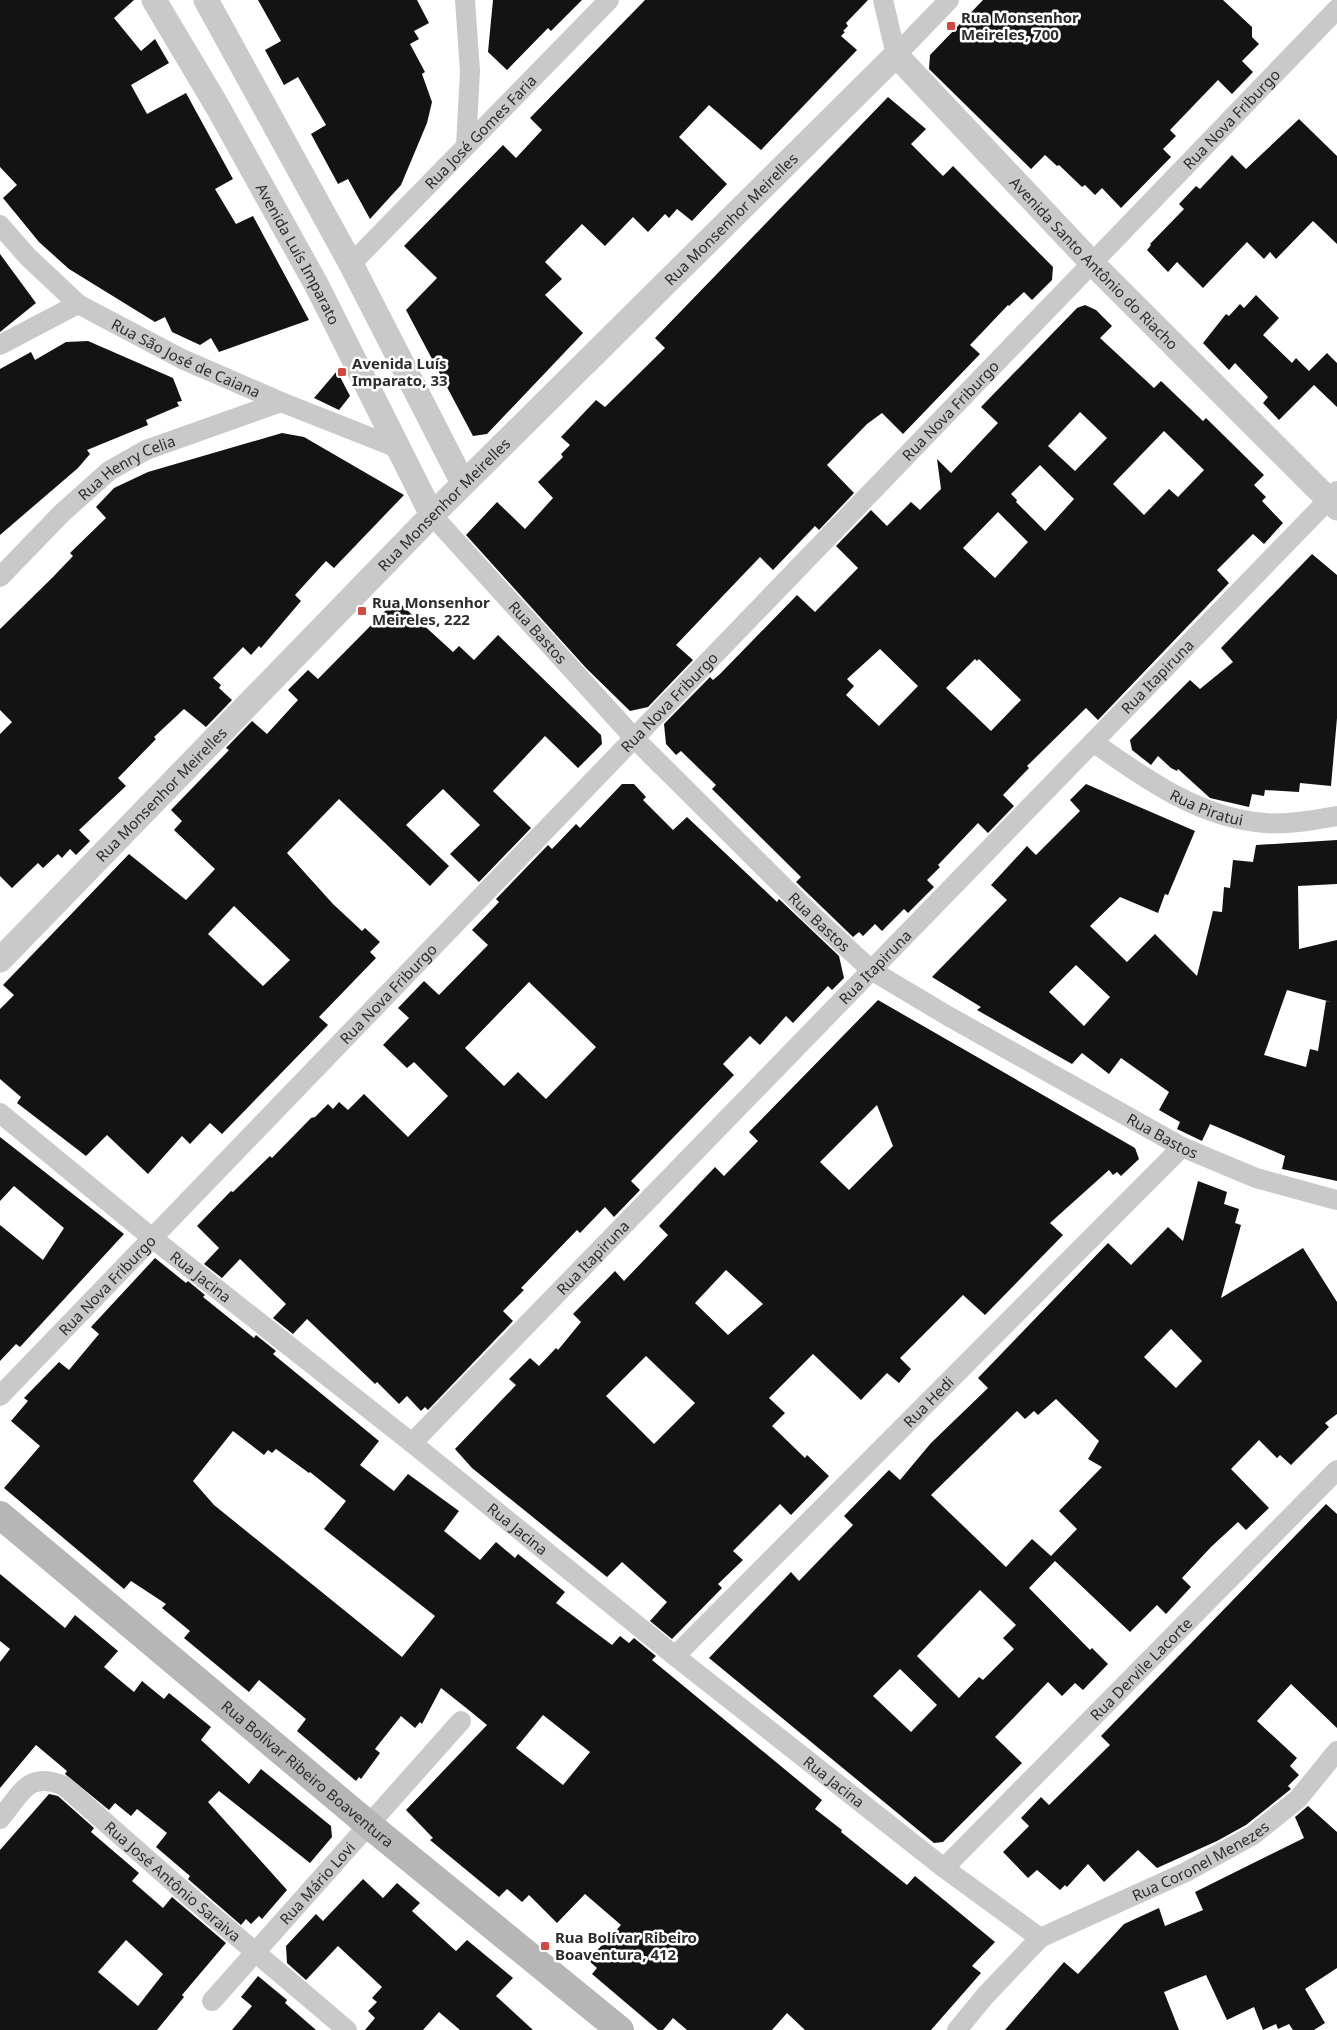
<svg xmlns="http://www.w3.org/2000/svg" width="1337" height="2030" font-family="'Noto Sans',sans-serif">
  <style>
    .building { fill: #131313; fill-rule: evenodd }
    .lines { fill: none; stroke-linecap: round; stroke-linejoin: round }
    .minor { stroke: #c9c9c9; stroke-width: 20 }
    .tertiary { stroke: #c9c9c9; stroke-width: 25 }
    .secondary { stroke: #b6b6b6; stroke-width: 28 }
    .poi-dot { fill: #d3493f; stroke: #fff; stroke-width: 2 }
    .labels { text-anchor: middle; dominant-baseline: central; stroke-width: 5; stroke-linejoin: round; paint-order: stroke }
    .poi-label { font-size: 15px; font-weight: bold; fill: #2c2c2c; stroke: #fff; text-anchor: start }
    .street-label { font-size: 15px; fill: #2c2c2c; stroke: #fff }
  </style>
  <rect width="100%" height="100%" fill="#fff"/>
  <g class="building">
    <polygon points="0,0 134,0 114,18 141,51 155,39 169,63 131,85 147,114 186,93 233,179 215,189 236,224 253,216 309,320 219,352 211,338 200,345 172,332 165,317 155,322 69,269 39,242 3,198 17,185 0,167"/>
    <polygon points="258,0 417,0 429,23 414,31 419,39 410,44 425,72 422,74 432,102 427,123 401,185 370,219 348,179 338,184 311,134 326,125 298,77 284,85 265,50 281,41"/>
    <polygon points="493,0 582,0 551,31 548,28 507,70 488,52"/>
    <polygon points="645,0 868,0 846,23 848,26 843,31 845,32 841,36 857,50 761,150 709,105 679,137 727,184 692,221 677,209 669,218 665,214 648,232 633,217 605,246 582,224 545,262 562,279 545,295 583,333 487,434 473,436 406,310 437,278 404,246 503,145 516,158 542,130 530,118"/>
    <polygon points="983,0 1223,0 1252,27 1252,37 1259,44 1242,61 1253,72 1232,94 1218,80 1170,130 1176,136 1163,149 1171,157 1121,208 1102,188 1095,195 1085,185 1082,187 1059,165 1057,166 1045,155 1031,169 929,69 930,55"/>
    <polygon points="888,97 926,129 911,144 943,176 953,166 1053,267 1052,280 1032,300 1024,292 1009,306 1008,305 970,345 980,354 903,434 882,413 867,424 827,465 854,493 819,530 815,526 773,570 760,557 676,645 693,660 648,707 630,711 586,668 466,535 497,502 525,529 553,498 538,482 563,457 561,454 570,445 561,437 596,400 605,407 665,348 655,338"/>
    <polygon points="1299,119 1337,156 1337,244 1313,221 1276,259 1270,252 1264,259 1247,242 1203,288 1177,262 1168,272 1147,250 1151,245 1150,244 1184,209 1179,204 1196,186 1200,189 1232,155 1246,169"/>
    <polygon points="0,254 36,303 0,332"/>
    <polygon points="1256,295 1279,318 1263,335 1292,363 1296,358 1309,371 1327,353 1337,363 1337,407 1314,385 1279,420 1263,403 1268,397 1235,363 1229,370 1203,343 1226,314 1229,316 1240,304 1244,308"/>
    <path d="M 1085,305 L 1096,310 L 1112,326 L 1100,338 L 1154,388 L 1161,381 L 1203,421 L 1206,418 L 1264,475 L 1254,485 L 1266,497 L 1262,501 L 1283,523 L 1264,544 L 1253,534 L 1217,570 L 1229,583 L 1098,720 L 1086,708 L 1027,766 L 1029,768 L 1003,795 L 1014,806 L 988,833 L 978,823 L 938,865 L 940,867 L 927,880 L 934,887 L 908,913 L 904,909 L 882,931 L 875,924 L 863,936 L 859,932 L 853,937 L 796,882 L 801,877 L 712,789 L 716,785 L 681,751 L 676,755 L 666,744 L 664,724 L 710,677 L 713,680 L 720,674 L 797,595 L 815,612 L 858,568 L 836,546 L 871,510 L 887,526 L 911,502 L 920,510 L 941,489 L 937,459 L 951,473 L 998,423 L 981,407 L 1077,308 ZM 1080,412 L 1107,438 L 1075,471 L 1048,446 ZM 1164,431 L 1204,470 L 1178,497 L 1169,489 L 1144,515 L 1113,484 ZM 1040,465 L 1074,499 L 1045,531 L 1016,502 L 1017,500 L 1011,494 ZM 998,512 L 1028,542 L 995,578 L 963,548 ZM 880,649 L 918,686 L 879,726 L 846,695 L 854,686 L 847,679 ZM 975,659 L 977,661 L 979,659 L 1021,700 L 991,731 L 946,688 Z"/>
    <polygon points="88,341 173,378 182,401 177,402 179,406 146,420 148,425 87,450 90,454 78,468 0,535 0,369 31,352 35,360 66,342"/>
    <polygon points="337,371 350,396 339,410 314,398"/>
    <polygon points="282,433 304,437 404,495 334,568 326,561 295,595 301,601 261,648 259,646 251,655 243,647 213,678 221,685 219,688 232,700 206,727 184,709 154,737 156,739 118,778 126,786 79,830 90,841 76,855 70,849 62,858 58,854 43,868 38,863 12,888 0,876 0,734 12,722 0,710 0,629 53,577 73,556 70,553 106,518 96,507 114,488 148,472"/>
    <polygon points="1312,554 1337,575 1337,718 1331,786 1300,783 1299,792 1265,790 1264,796 1252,794 1249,807 1210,798 1178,769 1177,771 1171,768 1158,756 1151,765 1132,750 1130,740 1190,680 1200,689 1233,662 1221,648"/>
    <path d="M 396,600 L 453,652 L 459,646 L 474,660 L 498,635 L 601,735 L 602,744 L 578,768 L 545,736 L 493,791 L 531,828 L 479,882 L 450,854 L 480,825 L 443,789 L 406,825 L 449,866 L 430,886 L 339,799 L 287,853 L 333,904 L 362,931 L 365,928 L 380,942 L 370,952 L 376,958 L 319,1017 L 328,1025 L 222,1134 L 210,1123 L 190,1144 L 182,1136 L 148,1174 L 107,1135 L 86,1156 L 17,1103 L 21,1097 L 0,1079 L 0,1009 L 14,995 L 3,985 L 129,854 L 186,900 L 215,869 L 174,830 L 182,821 L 171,810 L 229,750 L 226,748 L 252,721 L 267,734 L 298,700 L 288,690 L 308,670 L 318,679 ZM 234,906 L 290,960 L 263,986 L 208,934 Z"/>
    <path d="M 622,784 L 634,784 L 646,797 L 643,800 L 673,830 L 687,817 L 777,902 L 779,899 L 839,956 L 844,978 L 832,990 L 828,986 L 793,1023 L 786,1016 L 760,1045 L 750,1036 L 723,1064 L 734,1075 L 631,1181 L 640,1190 L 614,1217 L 605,1207 L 580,1233 L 577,1230 L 521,1288 L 524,1290 L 503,1311 L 513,1321 L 428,1410 L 425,1407 L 421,1411 L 407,1396 L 399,1404 L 377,1382 L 375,1384 L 307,1319 L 293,1334 L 273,1318 L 286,1304 L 240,1259 L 222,1278 L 204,1264 L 219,1248 L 197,1226 L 231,1191 L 233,1192 L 270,1156 L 272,1158 L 311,1118 L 315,1117 L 328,1104 L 333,1109 L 339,1102 L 348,1110 L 364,1094 L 408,1137 L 448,1096 L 414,1062 L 407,1068 L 383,1045 L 409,1018 L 398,1008 L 424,981 L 439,995 L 488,945 L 472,930 L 499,902 L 496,899 L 548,845 L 552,849 L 576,824 L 580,828 ZM 529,982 L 596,1047 L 546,1099 L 518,1072 L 504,1086 L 465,1048 Z"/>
    <path d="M 1086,784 L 1195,831 L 1168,895 L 1165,894 L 1158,913 L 1120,897 L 1090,926 L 1127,962 L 1155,934 L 1197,976 L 1213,911 L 1222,912 L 1224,887 L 1230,888 L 1233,860 L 1253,862 L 1256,845 L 1337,840 L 1337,884 L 1298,886 L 1299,949 L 1337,940 L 1337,1181 L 1282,1169 L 1285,1156 L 1210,1124 L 1202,1141 L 1177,1129 L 1180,1122 L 1159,1110 L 1169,1092 L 1121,1058 L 1109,1074 L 1082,1053 L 1072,1064 L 977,1010 L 981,1007 L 932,977 L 1007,900 L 991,885 L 1027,846 L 1036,855 L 1080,811 L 1070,800 ZM 1076,965 L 1110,997 L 1084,1026 L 1049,992 ZM 1287,990 L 1331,1002 L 1326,1001 L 1318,1051 L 1310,1049 L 1306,1067 L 1264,1055 Z"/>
    <path d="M 878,1000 L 1135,1148 L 1139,1159 L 1121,1176 L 1117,1172 L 1113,1175 L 1109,1170 L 1050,1223 L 1063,1235 L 985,1315 L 963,1295 L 900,1358 L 911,1369 L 899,1383 L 887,1373 L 861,1400 L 813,1354 L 769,1398 L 785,1413 L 772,1426 L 805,1458 L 807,1455 L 829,1476 L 791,1515 L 780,1504 L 733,1551 L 743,1560 L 718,1584 L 722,1588 L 672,1639 L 650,1621 L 667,1602 L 622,1562 L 607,1577 L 472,1468 L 455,1449 L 516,1385 L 509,1379 L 530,1358 L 539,1366 L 556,1348 L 558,1350 L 581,1322 L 573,1314 L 615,1271 L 624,1281 L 668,1235 L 659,1226 L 715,1167 L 724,1176 L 758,1141 L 749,1132 ZM 877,1105 L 893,1146 L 849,1190 L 820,1162 ZM 726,1270 L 763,1304 L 728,1335 L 695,1303 ZM 646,1356 L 695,1403 L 654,1444 L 606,1396 Z"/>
    <polygon points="0,1137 124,1234 20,1347 16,1344 0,1361 0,1225 43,1260 64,1228 14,1186 0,1201"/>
    <path d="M 1198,1181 L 1227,1192 L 1224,1204 L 1239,1209 L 1235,1223 L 1241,1225 L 1221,1298 L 1303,1248 L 1337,1302 L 1337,1414 L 1325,1423 L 1329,1427 L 1291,1465 L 1280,1455 L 1277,1458 L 1259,1440 L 1231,1469 L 1269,1508 L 1246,1530 L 1238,1522 L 1211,1547 L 1182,1578 L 1191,1587 L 1166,1614 L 1157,1605 L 1130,1632 L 1055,1561 L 1029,1588 L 1090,1650 L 1092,1648 L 1108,1664 L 1083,1690 L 1075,1683 L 1062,1696 L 1048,1682 L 995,1737 L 1022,1763 L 943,1842 L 934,1843 L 709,1658 L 791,1572 L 799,1581 L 853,1525 L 844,1516 L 889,1470 L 900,1480 L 931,1443 L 988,1388 L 978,1378 L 1108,1243 L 1131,1265 L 1168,1227 L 1183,1241 ZM 1171,1329 L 1202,1361 L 1176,1388 L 1144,1357 ZM 1056,1399 L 1099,1441 L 1088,1459 L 1102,1467 L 1059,1511 L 1077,1529 L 1051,1556 L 1032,1539 L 1006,1567 L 931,1495 L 1017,1411 L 1025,1419 L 1034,1411 L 1038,1415 ZM 980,1590 L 1016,1625 L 1003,1638 L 1014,1649 L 983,1680 L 979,1677 L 959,1698 L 917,1656 ZM 900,1669 L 937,1705 L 911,1732 L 873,1696 Z"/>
    <path d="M 155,1258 L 186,1283 L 188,1281 L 205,1295 L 203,1297 L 254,1338 L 256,1335 L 276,1351 L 273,1354 L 379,1441 L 360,1465 L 394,1491 L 408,1474 L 459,1511 L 444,1531 L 480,1560 L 496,1542 L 515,1558 L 518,1554 L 565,1592 L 556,1603 L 612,1645 L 620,1636 L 629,1643 L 634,1638 L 656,1656 L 652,1660 L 822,1800 L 815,1809 L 842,1830 L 841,1832 L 907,1885 L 915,1876 L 995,1942 L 972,1966 L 981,1973 L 931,2030 L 805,2030 L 787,2013 L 772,2030 L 687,2030 L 673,2018 L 663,2030 L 658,2030 L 592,1974 L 597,1968 L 588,1960 L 621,1925 L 585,1894 L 557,1923 L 529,1895 L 522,1902 L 507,1889 L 499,1897 L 430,1840 L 433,1838 L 406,1810 L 487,1725 L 470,1711 L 441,1688 L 422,1724 L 420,1722 L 415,1728 L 401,1716 L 375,1749 L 380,1753 L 361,1779 L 359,1777 L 356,1781 L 297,1731 L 306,1719 L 259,1680 L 249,1692 L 184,1638 L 190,1631 L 162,1608 L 166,1604 L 131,1581 L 124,1589 L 4,1488 L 40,1446 L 11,1421 L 28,1401 L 24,1398 L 59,1362 L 69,1370 L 99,1334 L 91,1327 ZM 233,1431 L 264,1455 L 268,1450 L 272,1453 L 276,1449 L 309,1473 L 310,1472 L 346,1501 L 324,1529 L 435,1616 L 402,1657 L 214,1505 L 193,1481 ZM 543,1715 L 590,1752 L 563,1785 L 516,1748 Z"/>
    <polygon points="1326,1504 1337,1514 1337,1728 1291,1684 1257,1721 1297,1758 1290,1766 1299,1775 1288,1786 1291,1789 1246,1825 1217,1841 1157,1868 1138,1850 1104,1882 1088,1864 1067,1887 1065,1885 1060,1890 1037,1870 1028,1878 1003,1852 1029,1826 1021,1818 1041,1797 1049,1805 1110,1745 1101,1736"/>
    <polygon points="0,1574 65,1628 75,1615 118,1651 104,1667 134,1692 142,1681 164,1699 169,1693 211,1727 201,1740 249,1784 261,1769 331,1826 332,1837 310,1863 219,1791 208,1802 287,1890 262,1919 259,1916 251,1924 246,1919 241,1925 188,1879 190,1876 156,1847 167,1833 137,1809 131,1816 115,1803 109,1810 65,1774 67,1771 36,1745 0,1788 0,1662 10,1649 0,1641"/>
    <path d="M 49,1794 L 58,1796 L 94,1828 L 91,1832 L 139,1873 L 132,1881 L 163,1908 L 172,1897 L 226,1943 L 182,1995 L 184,1997 L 157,2030 L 0,2030 L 0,1850 ZM 126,1940 L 163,1974 L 138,2006 L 98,1972 Z"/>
    <polygon points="1308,1806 1337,1832 1337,1968 1305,1989 1325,2023 1314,2030 1293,2030 1289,2024 1278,2029 1276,2024 1263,2030 1254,2007 1227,2020 1206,1975 1164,1992 1179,2030 1005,2030 1064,1962 1078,1974 1124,1924 1159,1908 1165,1926 1203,1910 1195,1892 1304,1838 1295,1817"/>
    <polygon points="363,1879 383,1898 397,1883 420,1903 412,1911 456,1951 467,1940 513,1978 496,1996 533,2030 460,2030 439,2012 423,2030 365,2030 375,2018 368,2011 377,2002 372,1998 382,1987 338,1946 306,1980 287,1963 286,1946 316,1914 323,1921"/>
    <polygon points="258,1976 287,2000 285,2003 316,2030 232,2030 252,2006 241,1997"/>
  </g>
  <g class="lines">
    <g class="minor">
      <polyline points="465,0 470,71 466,146"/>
      <polyline points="883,0 896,55"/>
      <polyline points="896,55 949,0"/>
      <path id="s1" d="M 0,225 L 28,257 L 78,304 L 182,359 L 281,402 L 400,449"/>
      <path id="s2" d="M 351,264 L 609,0"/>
      <polyline points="0,345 78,304"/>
      <path id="s3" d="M 432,515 L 635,739 L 814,917 L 871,970 L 948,1016 L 1182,1147 L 1256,1178 L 1337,1200"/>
      <path id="s4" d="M 0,577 L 62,513 L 109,471 L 146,450 L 281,402"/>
      <path id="s5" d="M 1093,742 C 1144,778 1199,818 1265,823 C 1288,825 1314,820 1337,816"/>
      <path id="s6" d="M 0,1113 L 151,1237 L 412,1443 L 675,1656 L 944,1868 L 1040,1938"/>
      <path id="s7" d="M 0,1396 L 1337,9"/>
      <path id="s8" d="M 412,1443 L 1337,491"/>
      <path id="s9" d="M 675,1656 L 1182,1147"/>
      <path id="s10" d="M 0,1819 C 21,1794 28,1770 64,1786 L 188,1895 L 347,2030"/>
      <path id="s11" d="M 944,1868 L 1337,1470"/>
      <path id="s12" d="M 212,2001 L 461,1721"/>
      <path id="s13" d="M 957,2030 L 985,1996 L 1040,1938 L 1186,1872 L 1253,1835 L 1298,1799 L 1337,1751"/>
    </g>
    <g class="tertiary">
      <path id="s14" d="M 154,0 L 216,104 L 316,284 L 432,515"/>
      <polyline points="206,0 351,264 463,483"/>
      <path id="s15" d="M 0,960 L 432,515 L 896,55 L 1092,263 L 1337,508"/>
    </g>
    <path class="secondary" id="s16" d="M 0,1515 L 369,1825 L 620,2030"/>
  </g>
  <g class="poi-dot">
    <rect x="946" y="21" width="10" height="10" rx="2.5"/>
    <rect x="337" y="367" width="10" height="10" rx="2.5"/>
    <rect x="357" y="606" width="10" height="10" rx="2.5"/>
    <rect x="540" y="1941" width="10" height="10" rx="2.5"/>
  </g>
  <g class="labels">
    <g class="poi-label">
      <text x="961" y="17">Rua Monsenhor<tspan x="961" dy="17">Meireles, 700</tspan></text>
      <text x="352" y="363">Avenida Luís<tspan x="352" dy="17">Imparato, 33</tspan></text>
      <text x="372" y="602">Rua Monsenhor<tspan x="372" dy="17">Meireles, 222</tspan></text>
      <text x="555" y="1937">Rua Bolívar Ribeiro<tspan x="555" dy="17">Boaventura, 412</tspan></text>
    </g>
    <g class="street-label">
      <text stroke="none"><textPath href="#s7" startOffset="1774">Rua Nova Friburgo</textPath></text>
      <text stroke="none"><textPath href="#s2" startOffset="185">Rua José Gomes Faria</textPath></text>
      <text stroke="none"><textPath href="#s15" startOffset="1041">Rua Monsenhor Meirelles</textPath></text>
      <text stroke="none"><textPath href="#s14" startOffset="292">Avenida Luís Imparato</textPath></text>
      <text stroke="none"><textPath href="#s15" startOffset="1561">Avenida Santo Antônio do Riacho</textPath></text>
      <text stroke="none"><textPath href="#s1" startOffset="232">Rua São José de Caiana</textPath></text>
      <text stroke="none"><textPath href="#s7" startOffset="1369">Rua Nova Friburgo</textPath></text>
      <text stroke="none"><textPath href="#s4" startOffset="169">Rua Henry Celia</textPath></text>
      <text stroke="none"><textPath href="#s15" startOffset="636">Rua Monsenhor Meirelles</textPath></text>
      <text stroke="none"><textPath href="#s3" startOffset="158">Rua Bastos</textPath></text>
      <text stroke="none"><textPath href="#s8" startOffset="1069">Rua Itapiruna</textPath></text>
      <text stroke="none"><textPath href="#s7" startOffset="964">Rua Nova Friburgo</textPath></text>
      <text stroke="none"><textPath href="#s15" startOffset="231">Rua Monsenhor Meirelles</textPath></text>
      <text stroke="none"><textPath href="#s5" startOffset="132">Rua Piratui</textPath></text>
      <text stroke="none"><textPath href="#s3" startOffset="562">Rua Bastos</textPath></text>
      <text stroke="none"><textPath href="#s8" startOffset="664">Rua Itapiruna</textPath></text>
      <text stroke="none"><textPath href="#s7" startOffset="559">Rua Nova Friburgo</textPath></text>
      <text stroke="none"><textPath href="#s3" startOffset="968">Rua Bastos</textPath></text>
      <text stroke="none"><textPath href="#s8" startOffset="259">Rua Itapiruna</textPath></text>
      <text stroke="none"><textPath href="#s6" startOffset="259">Rua Jacina</textPath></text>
      <text stroke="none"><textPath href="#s7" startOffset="154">Rua Nova Friburgo</textPath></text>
      <text stroke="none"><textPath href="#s9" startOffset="359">Rua Hedi</textPath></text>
      <text stroke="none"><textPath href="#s6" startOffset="664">Rua Jacina</textPath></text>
      <text stroke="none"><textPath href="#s11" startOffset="280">Rua Dervile Lacorte</textPath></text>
      <text stroke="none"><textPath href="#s16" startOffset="402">Rua Bolívar Ribeiro Boaventura</textPath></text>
      <text stroke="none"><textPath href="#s6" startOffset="1069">Rua Jacina</textPath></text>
      <text stroke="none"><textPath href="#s13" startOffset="302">Rua Coronel Menezes</textPath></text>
      <text stroke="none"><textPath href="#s10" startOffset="226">Rua José Antônio Saraiva</textPath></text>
      <text stroke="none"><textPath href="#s12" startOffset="158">Rua Mário Lovi</textPath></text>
    </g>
  </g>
</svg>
